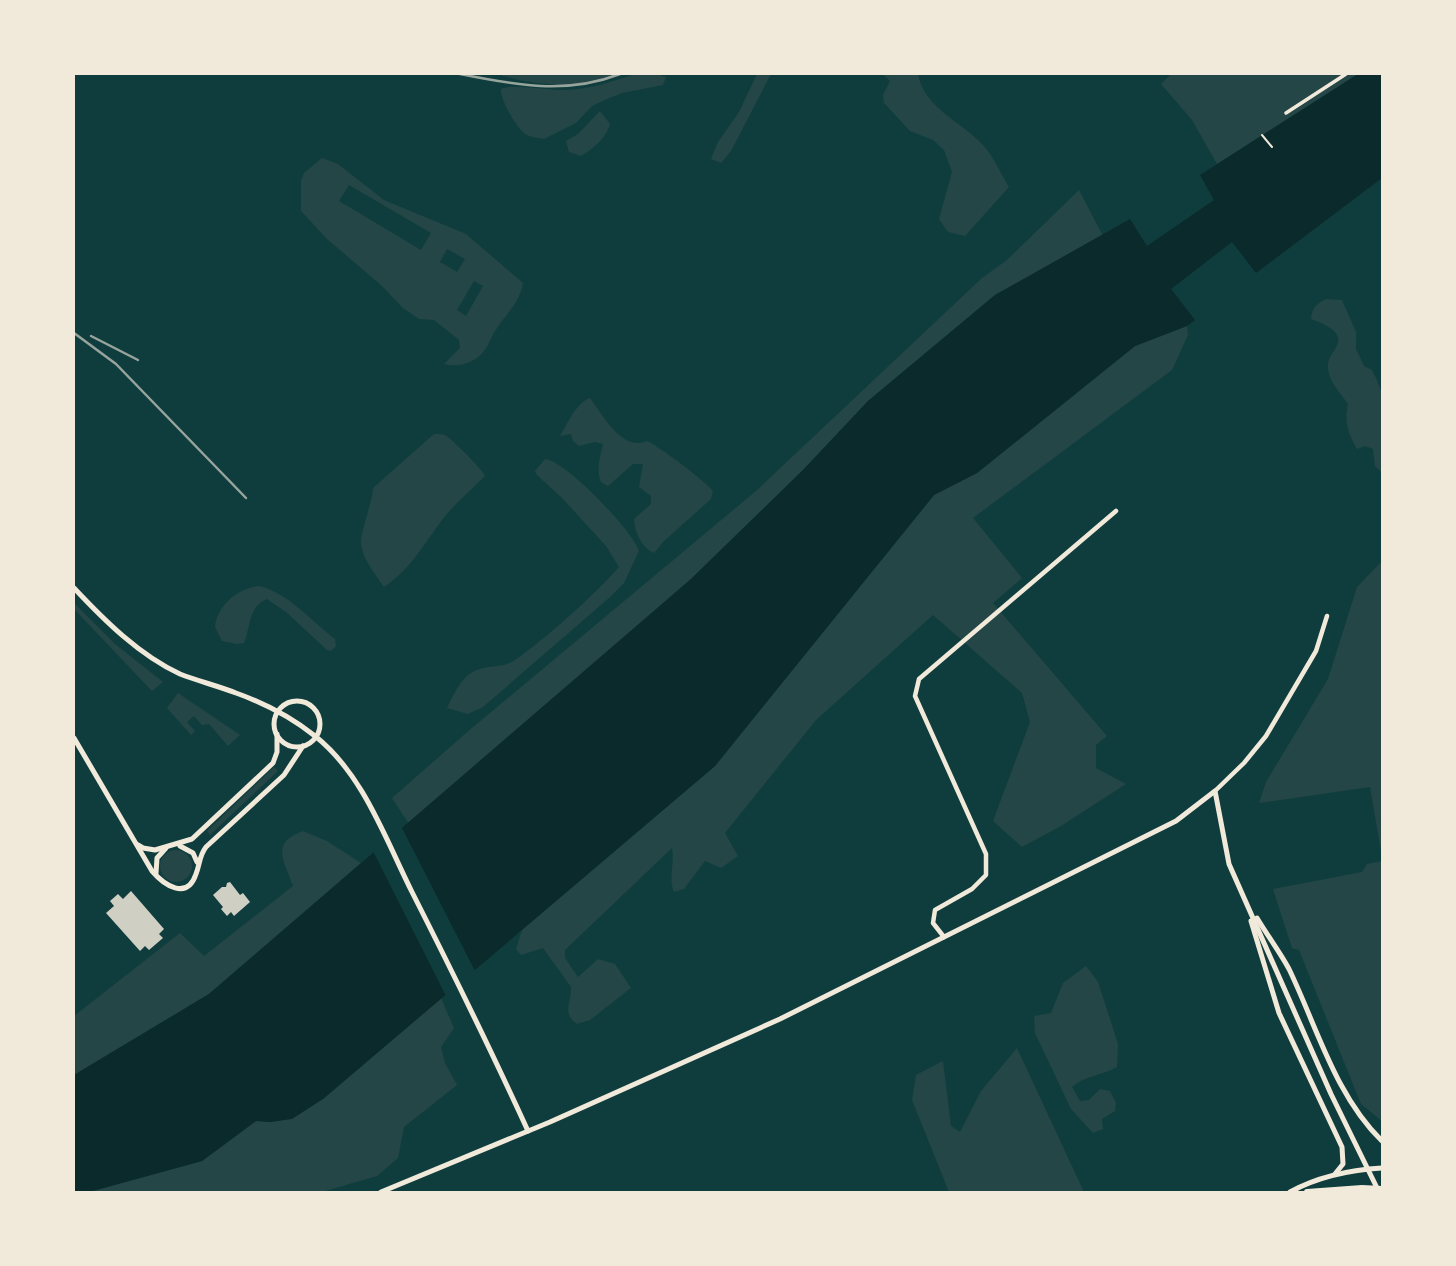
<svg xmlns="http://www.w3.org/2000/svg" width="1456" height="1266" font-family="'IBM Plex Sans',sans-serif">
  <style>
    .green { fill: #244646; fill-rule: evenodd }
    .water { fill: #0a2a2b }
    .pier { fill: #0f3d3e }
    .building { fill: #cfcfc3 }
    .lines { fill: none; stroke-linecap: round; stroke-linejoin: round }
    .path { stroke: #f1e9da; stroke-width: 2 }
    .pedestrian { stroke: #f1e9da; stroke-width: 3.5 }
    .minor { stroke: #f1e9da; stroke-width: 4.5 }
    .tertiary { stroke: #f1e9da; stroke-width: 5 }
    .secondary { stroke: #f1e9da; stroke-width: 6 }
    .rail { stroke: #97a49c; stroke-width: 2.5 }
  </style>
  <rect width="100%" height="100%" fill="#0f3d3e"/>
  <g class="green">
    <path d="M 497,74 L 621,74 C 581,89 538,87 497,74 Z"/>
    <path d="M 635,74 L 656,74 L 666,77 L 663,85 L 622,93 L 607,99 L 592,106 L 576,123 L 544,139 C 539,138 531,137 527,135 C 517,130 500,99 501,89 C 512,83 549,91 566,90 C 590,89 611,82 635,74 Z"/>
    <polygon points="757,74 771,74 731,151 721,163 711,159 718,142 739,112"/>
    <path d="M 883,74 L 918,74 C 924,108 962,122 983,145 C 994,157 1001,174 1009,187 L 965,236 L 948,232 L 939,219 L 952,172 L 944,150 L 933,140 L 910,131 L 884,103 L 883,95 L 890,81 Z"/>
    <polygon points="1171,74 1358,74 1217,164 1192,120 1161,84"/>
    <path d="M 600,111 L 610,124 C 607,137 593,149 581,156 L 569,152 L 566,141 L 578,134 Z"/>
    <path d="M 322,158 L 338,164 L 384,200 L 466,234 L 523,283 C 519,305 506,313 495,331 C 491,337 489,345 484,351 C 475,363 458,368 444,364 L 460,348 L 459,340 L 434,320 L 419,319 L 403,308 L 382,286 L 327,239 L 301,211 L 301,181 L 304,173 ZM 349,185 L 431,233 L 421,250 L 339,201 ZM 447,249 L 465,259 L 457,272 L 440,262 ZM 474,281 L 483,286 L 466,316 L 457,310 Z"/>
    <polygon points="1079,190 1103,236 995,295 868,401 803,470 691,579 409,824 392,798 466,733 756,491 982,278 1007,260"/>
    <path d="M 1326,299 L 1342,300 L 1356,332 L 1356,349 L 1364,366 L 1372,370 L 1376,378 L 1382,393 L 1382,473 L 1375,466 L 1373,449 L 1365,446 L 1357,449 C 1348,434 1344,421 1348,404 C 1339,391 1327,380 1328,364 C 1329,356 1332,355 1335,349 C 1347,331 1323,324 1311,319 C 1312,308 1316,304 1326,299 Z"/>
    <path d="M 1187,326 L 1188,335 L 1172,370 L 973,518 L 1022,578 L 993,603 L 1107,736 L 1096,745 L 1096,768 L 1126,784 L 1061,826 L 1022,847 L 993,821 L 1030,722 L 1022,693 L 933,615 L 816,720 L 725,833 L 738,856 L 721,868 L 705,861 L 684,889 L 674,892 C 668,878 675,862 672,848 L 565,950 L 565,958 L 578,977 L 598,959 L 615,964 L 631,988 L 590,1020 L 577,1024 C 561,1013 572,1002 571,987 L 543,948 L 521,955 L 516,949 L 522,930 L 715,766 L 934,495 L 977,473 L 1135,346 Z"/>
    <path d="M 590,398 C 603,415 622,452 647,441 C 656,444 708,483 713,491 L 711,499 L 664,541 L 654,553 C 641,547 635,533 634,519 L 651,504 L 651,496 L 639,487 L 643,464 L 633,464 L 608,486 L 601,482 C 596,469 600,457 603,444 L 595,442 L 579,446 L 573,441 L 571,434 L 560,436 C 568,423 576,403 590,398 Z"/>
    <path d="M 434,434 C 439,434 441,434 445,435 C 451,438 483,470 485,476 C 471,490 454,504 442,520 C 424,544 410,570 384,587 C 376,575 361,557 361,542 C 361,530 372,504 373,488 Z"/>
    <path d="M 545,459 C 566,461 632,530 639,551 L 624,583 L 609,598 L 483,707 L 468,714 L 447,708 C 454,694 461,676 477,670 C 495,663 502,671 522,655 C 553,632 593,596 619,567 L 606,546 L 563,499 L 537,475 L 535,471 Z"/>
    <polygon points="1382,561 1382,857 1370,787 1259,803 1266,782 1328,679 1357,587"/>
    <path d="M 259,586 C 289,593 311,621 335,639 L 336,646 L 331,651 L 327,650 L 286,612 L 267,599 C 248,607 251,626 244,643 L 237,644 L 222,641 L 215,627 C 217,605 238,588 259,586 Z"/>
    <polygon points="74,603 115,644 163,682 152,691 74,609"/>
    <polygon points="178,693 240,735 228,746 209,724 202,725 194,716 187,722 195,731 191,735 167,708"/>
    <polygon points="274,767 278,771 210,835 207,831"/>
    <path d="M 303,831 L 327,841 L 361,863 L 209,994 L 74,1075 L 74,1016 L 180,933 L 204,956 L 293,886 C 285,862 269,843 303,831 Z"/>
    <circle cx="176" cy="866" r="16"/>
    <polygon points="1382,861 1382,1121 1361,1104 1299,950 1292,948 1273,889 1362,872 1367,864"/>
    <path d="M 1086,966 L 1098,982 L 1118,1044 L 1117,1067 C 1101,1076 1086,1075 1072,1087 L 1080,1101 L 1089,1100 L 1100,1089 L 1110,1091 L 1116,1103 L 1115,1111 L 1102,1119 L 1103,1129 L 1093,1133 L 1071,1109 L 1035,1033 L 1034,1016 L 1051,1013 L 1063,983 Z"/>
    <polygon points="441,998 454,1028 441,1047 445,1063 457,1085 404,1127 398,1158 377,1176 322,1192 89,1192 202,1161 256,1121 271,1122 323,1099"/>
    <polygon points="1017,1048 1084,1192 949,1192 912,1100 916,1075 943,1061 951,1126 960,1132 981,1091"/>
  </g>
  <polygon class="water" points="1358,74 1382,74 1382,178 1256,273 1232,242 1171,289 1195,320 1187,326 1135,346 977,473 934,495 715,766 323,1099 292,1119 271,1122 256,1121 202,1161 89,1192 74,1192 74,1075 209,994 691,579 803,470 868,401 995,295 1130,219 1147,246 1214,200 1200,175"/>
  <polygon class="pier" points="401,826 476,973 447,998 372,849"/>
  <g class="building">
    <polygon points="230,882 240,895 243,893 250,902 234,916 231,912 227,916 221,909 223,907 213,895 222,887 226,887 227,883"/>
    <polygon points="131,891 164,929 159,934 163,938 149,950 145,946 140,951 106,913 114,906 110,901 118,894 123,899"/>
  </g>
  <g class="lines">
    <polyline class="path" points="1262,135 1272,147"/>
    <polyline class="pedestrian" points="1286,113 1346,74"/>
    <g class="minor">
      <polyline points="1215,791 1244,763 1266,736 1316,651 1327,616"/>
      <polyline points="944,937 933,923 935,910 972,889 986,875 986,854 915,696 919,679 1116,511"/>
    </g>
    <g class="tertiary">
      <path d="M 74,588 C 104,620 139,655 180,674 C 198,681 218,686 236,693 C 264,703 291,717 315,736 C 363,774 385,838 412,892 C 452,971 491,1050 528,1131"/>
      <circle cx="297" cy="724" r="23"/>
      <path d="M 74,738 L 152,871 C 164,885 187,901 196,874 C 200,864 199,856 206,847 L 284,775 L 303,746"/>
      <polyline points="138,845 143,848 155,850 192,839 273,763 277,752 277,734"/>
      <polyline points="180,846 193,853 197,862"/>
      <polyline points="156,873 157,858 166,848"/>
      <path d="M 1257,918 C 1267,935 1280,952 1289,969 C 1317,1027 1335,1095 1382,1141"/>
      <polyline points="1251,921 1279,1013 1342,1147 1343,1164 1335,1174"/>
      <polyline points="381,1192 550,1122 780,1019 1176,821 1215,791 1229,864 1331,1094 1379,1192"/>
      <path d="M 1290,1192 C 1319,1176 1349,1170 1382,1168"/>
    </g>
    <polyline class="secondary" points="1307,1192 1362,1188 1382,1189"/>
    <g class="rail">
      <path d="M 460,74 C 515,85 566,95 620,74"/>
      <polyline points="74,333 116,364 246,498"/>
      <polyline points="91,336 138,360"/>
    </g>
  </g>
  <rect width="1456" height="1266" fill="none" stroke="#f1e9da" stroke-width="150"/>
</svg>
